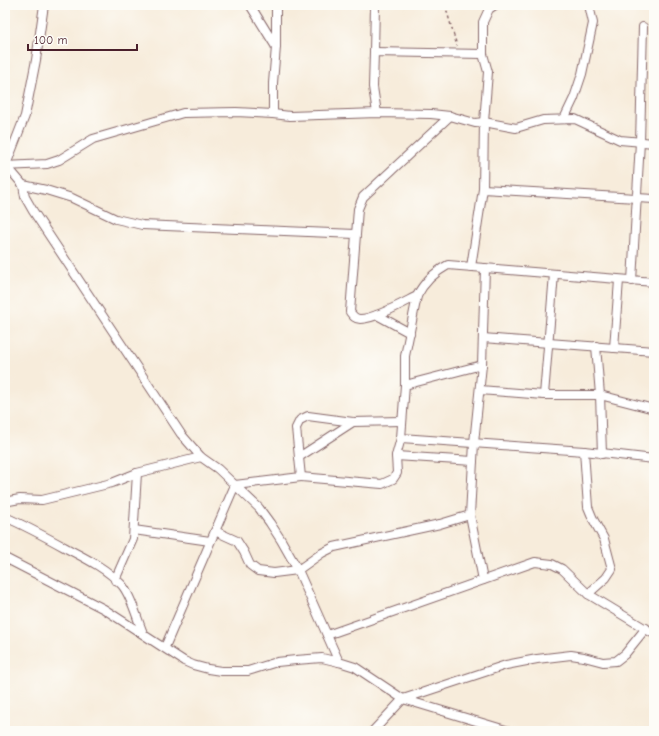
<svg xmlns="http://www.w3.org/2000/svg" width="659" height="736" font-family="'Comic Neue',sans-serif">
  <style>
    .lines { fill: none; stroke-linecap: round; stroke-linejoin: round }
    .minor-casing { stroke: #876769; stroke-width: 10 }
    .path { stroke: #876769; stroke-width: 1.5; stroke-dasharray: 3 3; stroke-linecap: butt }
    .minor { stroke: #fff; stroke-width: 8 }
  </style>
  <rect width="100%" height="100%" fill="#fdfcf7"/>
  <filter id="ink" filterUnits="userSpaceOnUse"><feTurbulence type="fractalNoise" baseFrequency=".025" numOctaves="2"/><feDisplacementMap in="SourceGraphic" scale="8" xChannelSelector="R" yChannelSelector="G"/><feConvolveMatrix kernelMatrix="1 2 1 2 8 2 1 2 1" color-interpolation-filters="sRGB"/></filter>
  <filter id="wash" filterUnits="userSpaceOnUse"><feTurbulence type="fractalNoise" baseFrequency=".012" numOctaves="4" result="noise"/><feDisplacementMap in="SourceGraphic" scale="16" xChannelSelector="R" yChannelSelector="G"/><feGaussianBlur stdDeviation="0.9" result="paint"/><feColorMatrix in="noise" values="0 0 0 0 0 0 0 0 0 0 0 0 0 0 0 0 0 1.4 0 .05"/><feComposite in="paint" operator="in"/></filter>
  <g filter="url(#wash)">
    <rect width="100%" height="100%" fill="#f7ecdb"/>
  </g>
  <g filter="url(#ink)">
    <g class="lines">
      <defs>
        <g id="minor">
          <polyline points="250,5 276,47 276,5"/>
          <polyline points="374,52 375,5"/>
          <polyline points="377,113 373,87 374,52 483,54"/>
          <polyline points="273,114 290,116 377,113 431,114 450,116 475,123 484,122 516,128 543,120 575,119 620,140 654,143"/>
          <polyline points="564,119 574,98 582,74 593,23 589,5"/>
          <polyline points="6,165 23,185 25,197 33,211 181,434 201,457 218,469 259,508 270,523 281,540 298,570 339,662"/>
          <polyline points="6,165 25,116 36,60 44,5"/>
          <polyline points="5,166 47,164 59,160 93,139 183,113 236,112 273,114 273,83 276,47"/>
          <polyline points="23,185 46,190 72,198 116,219 142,225 355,234"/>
          <polyline points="483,189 654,199"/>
          <polyline points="471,267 483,189 484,122 488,72 483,54 483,22 489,9 495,5"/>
          <polyline points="632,281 640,142 643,27"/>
          <path d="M 417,296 C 403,303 375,319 360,319 C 355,319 353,316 350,312 L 358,209 L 363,197 L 450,116"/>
          <polyline points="377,315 410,333"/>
          <polyline points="483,338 654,351"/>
          <polyline points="596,346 600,395 602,454"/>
          <polyline points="614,348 619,280"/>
          <path d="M 405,385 L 405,356 L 417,296 C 424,282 435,272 448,265 L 654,282"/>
          <polyline points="480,390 544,395 600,395 654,409"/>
          <polyline points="544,395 554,274"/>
          <polyline points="401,438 584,451 654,459"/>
          <polyline points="584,451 588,507 593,519 604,539 612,569 606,578 588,594"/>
          <polyline points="396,456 473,461"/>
          <polyline points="299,457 353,422"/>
          <polyline points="301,477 382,484 393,479 397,473 396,456 401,438 405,385 482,365"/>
          <polyline points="5,503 9,501 20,499 42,500 112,483 137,473 201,457"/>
          <polyline points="470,515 483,580"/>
          <path d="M 5,517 C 26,526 46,537 66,548 C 85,558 106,568 122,585 C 132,597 137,619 143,633"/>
          <polyline points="134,530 210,541"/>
          <polyline points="215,531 237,541 244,552 250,565 258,571 274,573 298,570 322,553 334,547 440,524 470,515 474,443 482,365 485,268"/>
          <polyline points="5,558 104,609 184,661 193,665 208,669 221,671 248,671 277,662 296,660 322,658 339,662 355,667 403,699 509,731"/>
          <polyline points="115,580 133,539 137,473"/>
          <polyline points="327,635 535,562 552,564 562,569 588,594 654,634"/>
          <polyline points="165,647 235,485 301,477 296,428 300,420 308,416 353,422 401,421"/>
          <polyline points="373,731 403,699 506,665 537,659 571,655 584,657 603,662 616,661 625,654 646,628"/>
        </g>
      </defs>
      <use href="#minor" class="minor-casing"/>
      <polyline class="path" points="445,5 457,46"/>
      <use href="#minor" class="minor"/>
    </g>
  </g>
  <rect width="659" height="736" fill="none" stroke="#fdfcf7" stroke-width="20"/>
  <path d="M28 44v6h109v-6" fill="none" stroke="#4a1f2b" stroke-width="2"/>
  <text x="34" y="44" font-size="12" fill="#4a1f2b" stroke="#fdfcf7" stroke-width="3" paint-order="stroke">100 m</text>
</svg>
